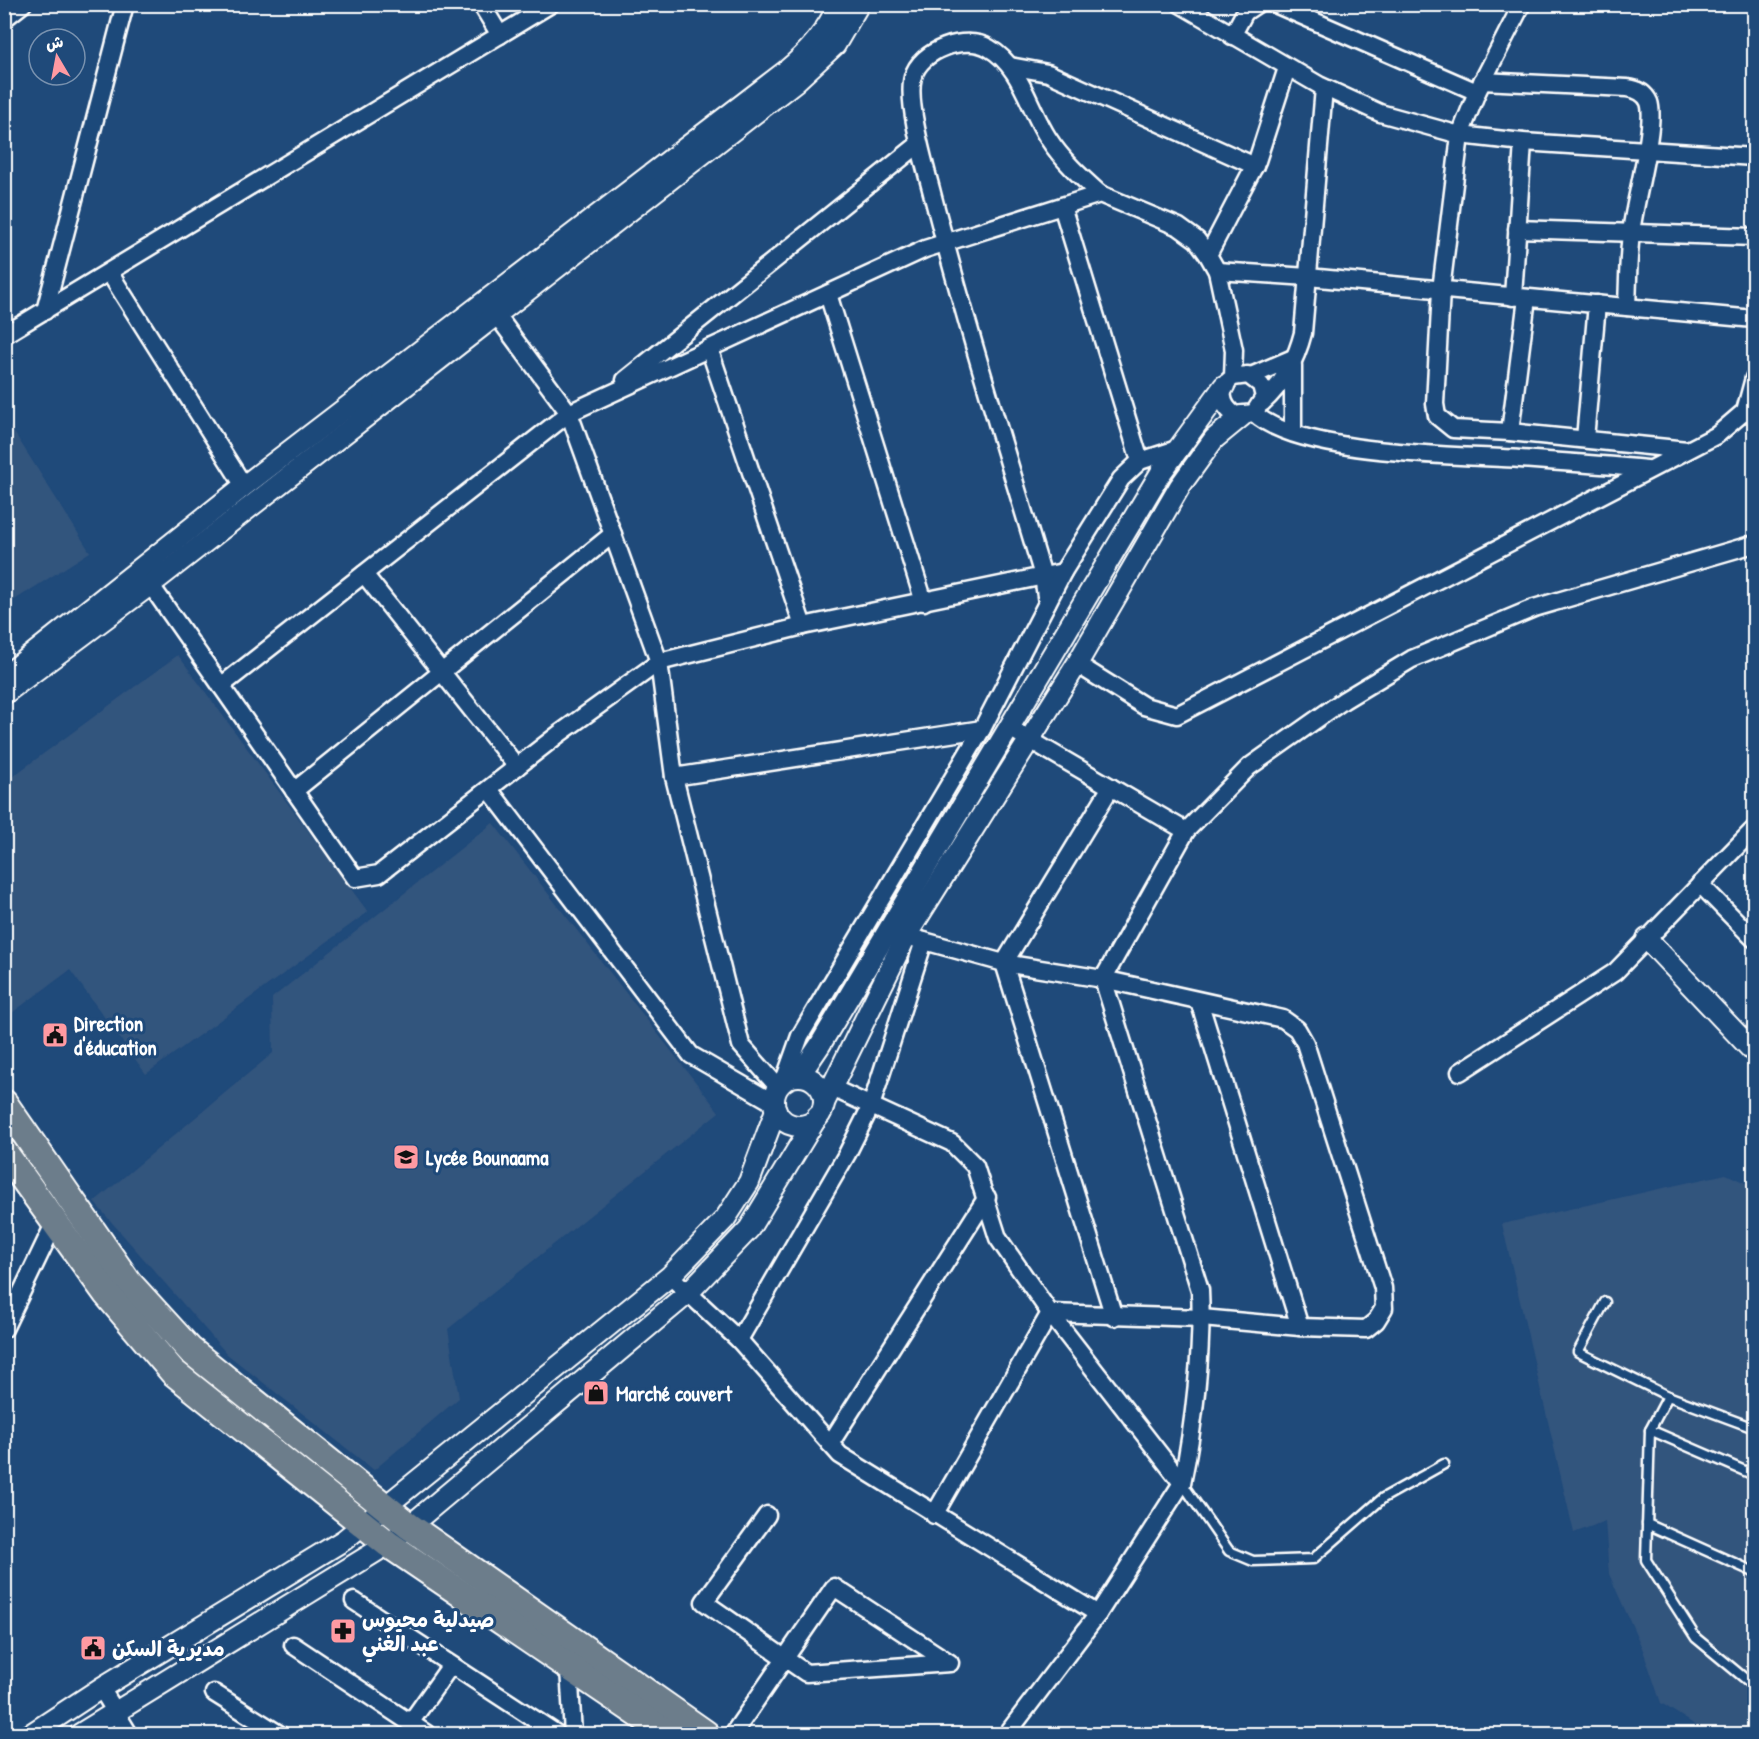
<svg xmlns="http://www.w3.org/2000/svg" width="1759" height="1739" font-family="'Patrick Hand','Playpen Sans Arabic',sans-serif">
  <style>
    .built { fill: #33547d }
    .lines { fill: none; stroke-linecap: round; stroke-linejoin: round }
    .service-casing { stroke: #fff; stroke-width: 13 }
    .minor-casing { stroke: #fff; stroke-width: 21 }
    .tertiary-casing { stroke: #fff; stroke-width: 24 }
    .primary-casing { stroke: #fff; stroke-width: 30 }
    .service { stroke: #1f4a7a; stroke-width: 8 }
    .minor { stroke: #1f4a7a; stroke-width: 16 }
    .tertiary { stroke: #1f4a7a; stroke-width: 20 }
    .primary { stroke: #6c7d8b; stroke-width: 26 }
    .labels { text-anchor: middle; dominant-baseline: central; stroke-width: 6; stroke-linejoin: round; paint-order: stroke }
    .poi-label { font-size: 21px; font-weight: bold; fill: #fff; stroke: #1f4a7a; text-anchor: start }
  </style>
  <rect width="100%" height="100%" fill="#1f4a7a"/>
  <filter id="ink" filterUnits="userSpaceOnUse"><feTurbulence type="fractalNoise" baseFrequency=".0167" numOctaves="2"/><feDisplacementMap in="SourceGraphic" scale="12" xChannelSelector="R" yChannelSelector="G"/><feConvolveMatrix kernelMatrix="1 2 1 2 8 2 1 2 1" color-interpolation-filters="sRGB"/></filter>
  <g filter="url(#ink)">
    <g class="built">
      <polygon points="5,418 90,552 5,606 4,606"/>
      <polygon points="178,655 368,912 146,1074 70,970 5,1018 5,782"/>
      <polygon points="493,823 719,1112 448,1329 459,1398 374,1470 227,1354 94,1202 273,1053 272,998"/>
      <polygon points="1726,1174 1754,1187 1754,1734 1709,1734 1661,1703 1643,1650 1609,1574 1605,1521 1574,1533 1502,1224"/>
    </g>
    <g class="lines">
      <defs>
        <g id="service">
          <polyline points="1605,1302 1578,1352 1668,1396 1650,1430 1646,1560 1696,1638 1754,1686"/>
          <polyline points="1668,1396 1754,1428"/>
          <polyline points="1650,1430 1754,1475"/>
          <polyline points="1182,1483 1229,1551 1253,1561 1313,1559 1383,1498 1444,1464"/>
          <polyline points="1647,1524 1754,1572"/>
        </g>
        <g id="minor">
          <polyline points="481,4 500,35"/>
          <polyline points="1180,4 1319,85 1380,113 1460,135 1523,142 1754,157"/>
          <polyline points="1275,4 1477,92"/>
          <polyline points="1522,4 1477,92 1460,135 1441,290 1435,404 1437,416 1453,429 1510,432 1687,450"/>
          <polyline points="4,19 23,4"/>
          <polyline points="1232,36 1245,12 1257,4"/>
          <polyline points="1010,66 1048,73 1255,166"/>
          <path d="M 1482,81 L 1627,88 C 1637,89 1645,93 1649,102 C 1657,125 1633,206 1631,234 C 1628,258 1628,283 1627,307"/>
          <polyline points="1062,206 1140,461"/>
          <polyline points="1517,229 1754,237"/>
          <polyline points="1208,255 1257,161 1287,68"/>
          <polyline points="1217,271 1308,277 1754,319"/>
          <polyline points="109,272 244,486"/>
          <polyline points="828,294 924,602"/>
          <polyline points="1513,297 1523,142"/>
          <polyline points="489,305 569,413 659,662 674,777 741,1045 778,1087"/>
          <polyline points="45,311 125,4"/>
          <polyline points="4,335 551,4"/>
          <polyline points="709,348 803,626"/>
          <polyline points="1251,376 1293,358"/>
          <polyline points="625,380 919,144"/>
          <path d="M 1262,403 C 1282,385 1296,360 1303,333 L 1324,88"/>
          <path d="M 1254,413 C 1298,455 1458,455 1520,459 C 1562,462 1605,465 1647,469"/>
          <polyline points="1510,432 1527,298"/>
          <polyline points="1293,433 1293,365"/>
          <polyline points="1585,439 1597,304"/>
          <polyline points="143,574 355,878 379,874 559,734 659,662 803,626 1063,572"/>
          <polyline points="364,574 517,767"/>
          <path d="M 1047,603 L 1043,576 C 1005,449 965,321 932,193 C 925,166 906,102 913,77 C 920,50 965,34 989,48 C 1021,66 1029,109 1048,138 C 1062,160 1081,177 1100,194"/>
          <polyline points="1077,664 1144,706 1177,715 1717,435 1745,411 1754,378"/>
          <path d="M 221,686 L 569,413 L 925,249 L 1100,194 L 1179,227 L 1197,240 L 1208,255 L 1217,271 L 1234,350 L 1233,377 C 1218,388 1220,405 1235,415 L 1254,413 L 1264,397 L 1261,385 L 1248,375 L 1233,377"/>
          <polyline points="1008,727 1186,831"/>
          <polyline points="674,777 982,729"/>
          <polyline points="1111,787 1004,963 1114,1317"/>
          <polyline points="489,789 691,1055 774,1103"/>
          <polyline points="294,791 613,534"/>
          <polyline points="1700,884 1754,939"/>
          <polyline points="896,928 906,936 1004,963 1103,979 1283,1019 1297,1029 1305,1043 1383,1288 1384,1308 1376,1321 1366,1329 1300,1327 1202,1318 1050,1313 934,1515"/>
          <polyline points="1199,1001 1300,1327"/>
          <polyline points="1460,1072 1615,972 1754,829"/>
          <polyline points="784,1081 800,1036 982,729 1063,572 1121,479 1140,461 1177,449"/>
          <polyline points="830,1087 952,1143 975,1166 998,1238 1050,1313 1182,1483"/>
          <polyline points="670,1276 739,1340 840,1455 1098,1614"/>
          <polyline points="4,1329 55,1222"/>
          <polyline points="739,1340 847,1154 871,1106 924,941"/>
          <polyline points="830,1444 987,1197"/>
          <polyline points="354,1601 557,1734"/>
          <polyline points="293,1645 427,1734"/>
          <polyline points="569,1668 573,1734"/>
          <polyline points="101,1688 129,1734"/>
          <polyline points="214,1693 279,1734"/>
          <polyline points="410,1723 451,1665"/>
          <polyline points="733,1734 834,1587 950,1663 806,1673 704,1602 767,1515"/>
          <path d="M 1007,1734 L 1098,1614 L 1182,1483 C 1194,1427 1203,1347 1200,1290 L 1103,979 L 1186,831 L 1249,767 L 1344,700 L 1412,659 L 1534,608 L 1754,544"/>
        </g>
        <g id="tertiary">
          <path d="M 4,677 L 244,486 L 786,71 C 810,51 826,32 839,4"/>
          <polyline points="4,694 150,585 796,81 835,45 859,4"/>
          <polyline points="1647,939 1754,1052"/>
          <polyline points="799,1076 820,1045 1160,474 1224,386"/>
          <circle cx="799" cy="1101" r="25"/>
          <polyline points="824,1103 906,936 1077,664 1180,486 1214,439 1242,416"/>
          <polyline points="31,1734 101,1688 344,1540 670,1276 725,1219 749,1182 776,1110"/>
          <polyline points="80,1734 388,1544 687,1294 749,1229 817,1117"/>
        </g>
        <g id="primary">
          <polyline points="4,1103 128,1282 190,1350 409,1526 706,1734"/>
          <polyline points="4,1152 106,1293 173,1372 388,1544 668,1734"/>
        </g>
      </defs>
      <use href="#service" class="service-casing"/>
      <use href="#minor" class="minor-casing"/>
      <use href="#tertiary" class="tertiary-casing"/>
      <use href="#primary" class="primary-casing"/>
      <use href="#service" class="service"/>
      <use href="#minor" class="minor"/>
      <use href="#tertiary" class="tertiary"/>
      <use href="#primary" class="primary"/>
    </g>
  </g>
  <defs>
    <symbol id="civic-square" viewBox="-11 -11 22 22"><rect x="-9" y="-9" width="18" height="18" rx="4" fill="#ff9aa2" stroke="#1f4a7a"/><path d="M-.6-6.5H3V-4.5H.6V-3L4-1V1h2V6H-6V1h2V-1L-.6-3ZM-1.2 2.5V6h2.4V2.5Z" fill="#111"/></symbol>
    <symbol id="school-square" viewBox="-11 -11 22 22"><rect x="-9" y="-9" width="18" height="18" rx="4" fill="#ff9aa2" stroke="#1f4a7a"/><path d="M0-5L7-2L0 1L-7-2ZM-4 1L0 2.5L4 1V4Q0 6-4 4Z" fill="#111"/></symbol>
    <symbol id="shop-square" viewBox="-11 -11 22 22"><rect x="-9" y="-9" width="18" height="18" rx="4" fill="#ff9aa2" stroke="#1f4a7a"/><path d="M-5-2.5h2.3a2.7 3.5 0 0 1 5.4 0H5L5.5 6h-11ZM-1.5-2.5h3a1.5 2.3 0 0 0-3 0Z" fill="#111"/></symbol>
    <symbol id="pharmacy-square" viewBox="-11 -11 22 22"><rect x="-9" y="-9" width="18" height="18" rx="4" fill="#ff9aa2" stroke="#1f4a7a"/><path d="M-2-6h4v4h4v4h-4v4h-4v-4h-4v-4h4Z" fill="#111"/></symbol>
  </defs>
  <g fill-rule="evenodd">
    <use href="#civic-square" x="40" y="1020" width="30" height="30"/>
    <use href="#school-square" x="391" y="1142" width="30" height="30"/>
    <use href="#shop-square" x="581" y="1378" width="30" height="30"/>
    <use href="#pharmacy-square" x="328" y="1616" width="30" height="30"/>
    <use href="#civic-square" x="78" y="1633" width="30" height="30"/>
  </g>
  <g class="labels">
    <g class="poi-label">
      <text x="74" y="1023">Direction<tspan x="74" dy="24">d'éducation</tspan></text>
      <text x="426" y="1157">Lycée Bounaama</text>
      <text x="616" y="1393">Marché couvert</text>
      <text x="362" y="1619">صيدلية محيوس<tspan x="362" dy="24">عبد الغني</tspan></text>
      <text x="112" y="1648">مديرية السكن</text>
    </g>
  </g>
  <rect width="1759" height="1739" fill="none" stroke="#1f4a7a" stroke-width="24"/>
  <rect x="12" y="12" width="1735" height="1715" fill="none" stroke="#fff" stroke-width="2" filter="url(#ink)"/>
  <g transform="translate(57 57) rotate(350)"><circle r="28" fill="#1f4a7a" stroke="#7992af" stroke-width="1.5"/>
  <path d="M0-4.5L10 22L0 15L-10 22Z" fill="#ff9aa2"/>
  <text y="-9" font-size="16" font-weight="bold" text-anchor="middle" fill="#ffffff">ش</text>
  </g>
</svg>
